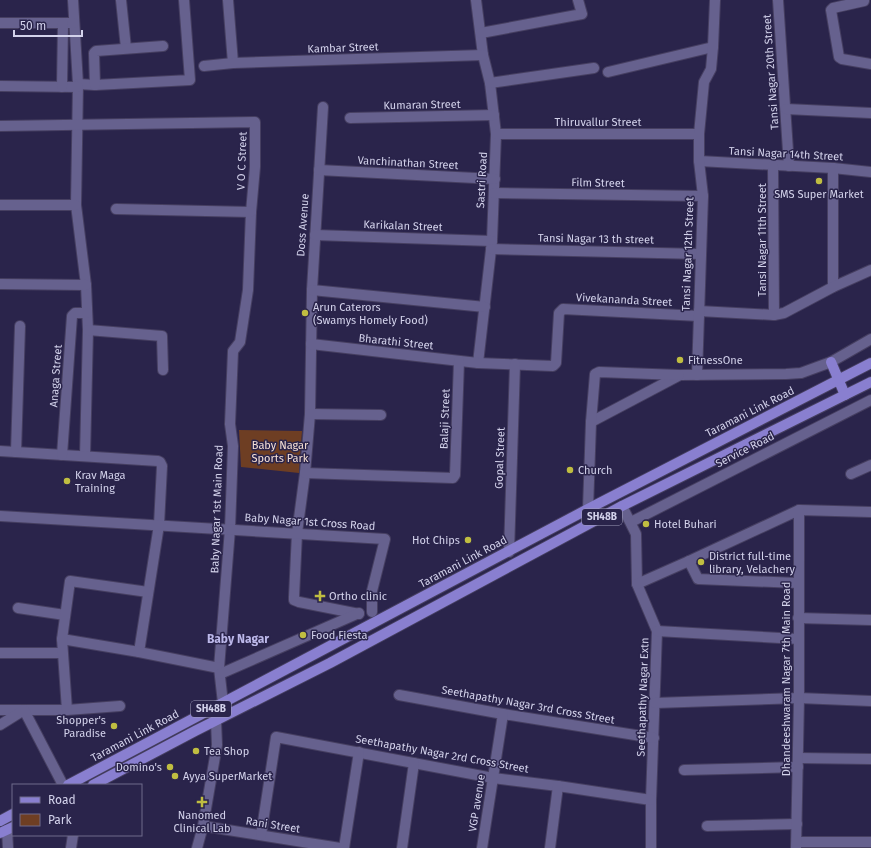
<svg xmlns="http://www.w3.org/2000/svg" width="871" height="848" font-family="'Fira Sans',sans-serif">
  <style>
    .green { fill: #6e3e23 }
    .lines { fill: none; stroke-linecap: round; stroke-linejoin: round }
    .minor-casing { stroke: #463f61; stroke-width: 12 }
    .primary-casing { stroke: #463f61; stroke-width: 12 }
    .minor { stroke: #66618e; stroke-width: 10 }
    .primary { stroke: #897fd0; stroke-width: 10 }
    .poi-dot { fill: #c0be41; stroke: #2a244b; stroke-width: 1.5 }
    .labels { text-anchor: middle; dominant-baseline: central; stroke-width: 3; stroke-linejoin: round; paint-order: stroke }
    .shield { fill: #2a244b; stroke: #a09ebb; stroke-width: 1 }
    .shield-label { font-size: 10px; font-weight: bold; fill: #d3d2eb }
    .street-label { font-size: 11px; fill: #d3d2eb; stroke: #2a244b }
    .poi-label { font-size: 11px; fill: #d3d2eb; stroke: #2a244b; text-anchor: start }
    .park-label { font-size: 11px; fill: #f5dfd4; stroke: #2a244b }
    .neighbourhood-label { font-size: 12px; font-weight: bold; fill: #bcb8ea; stroke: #2a244b }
  </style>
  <rect width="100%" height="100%" fill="#2a244b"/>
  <polygon class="green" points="239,430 302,431 299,473 241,467"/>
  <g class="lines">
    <defs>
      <g id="minor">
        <polyline points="73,0 78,84 76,205 86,285 88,330 85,456"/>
        <polyline points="121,0 126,48"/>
        <polyline points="228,0 233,63"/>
        <polyline points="476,0 483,55 490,83 496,134 492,241 478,363"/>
        <polyline points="778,0 789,166"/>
        <polyline points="864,1 833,8 831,10 839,57 842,59 871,64"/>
        <polyline points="0,23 74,23"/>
        <polyline points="481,33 582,14 578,0"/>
        <polyline points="204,66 233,63 483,55"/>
        <polyline points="608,72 713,47"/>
        <polyline points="490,83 594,68"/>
        <polyline points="78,84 95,85 190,80 184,0"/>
        <polyline points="95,85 94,53 96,51 163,46"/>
        <polyline points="0,86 78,87"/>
        <polyline points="62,87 63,23"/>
        <polyline points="323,107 312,290 310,414 305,473 297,533 294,597 294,600 299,602 359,614"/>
        <polyline points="786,109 871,113"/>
        <polyline points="350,118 494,115"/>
        <polyline points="0,126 255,122 255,167 251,212 248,290 240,342 233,351 230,424 233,446 230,529 219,668 223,703"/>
        <polyline points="496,134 699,134"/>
        <polyline points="699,161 833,168 871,172"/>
        <polyline points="773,166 774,315"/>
        <polyline points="833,168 833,287"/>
        <polyline points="319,170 495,179"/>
        <polyline points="494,193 703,196"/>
        <polyline points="0,205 76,205"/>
        <polyline points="116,209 251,212"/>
        <polyline points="315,235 492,241"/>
        <polyline points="491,249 701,254"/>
        <polyline points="0,284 86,285"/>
        <polyline points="312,290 485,307"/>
        <polyline points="699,311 774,315 784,313 833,287 871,270"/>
        <polyline points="88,330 162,336 163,370"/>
        <polyline points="311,344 478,363 553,366 556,363 559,313 563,309 699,316"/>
        <polyline points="697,375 703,196 699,161 699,134 704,82 711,69 713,47 715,0"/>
        <polyline points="310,414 381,415"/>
        <polyline points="591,422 680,375 786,374 801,373 831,362 871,339"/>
        <polyline points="0,451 158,461 160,462 162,466 159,525 139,652"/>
        <polyline points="16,452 20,326"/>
        <polyline points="62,455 72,316 75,313 87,313"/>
        <polyline points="305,473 453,478 455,475 459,361"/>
        <polyline points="851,474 871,465"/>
        <polyline points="622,506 636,534 637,584 657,631 651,800 651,848"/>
        <polyline points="588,509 591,422 595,374 599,372 679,375"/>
        <polyline points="0,516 385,539 372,591 372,612"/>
        <polyline points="631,522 871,400"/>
        <polyline points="509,552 515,364"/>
        <polyline points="689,561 698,579 798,583"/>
        <polyline points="637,584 689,561 799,510 871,512"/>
        <polyline points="18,608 65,615"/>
        <polyline points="798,618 871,620"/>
        <polyline points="657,631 799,639"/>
        <polyline points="62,639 139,652 219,668"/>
        <polyline points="0,653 62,653"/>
        <polyline points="220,674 359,613"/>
        <polyline points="399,695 503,714 654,738"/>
        <polyline points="655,703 799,698 871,701"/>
        <polyline points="0,710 67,710 120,706"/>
        <polyline points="67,710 62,639 70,581 148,592"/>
        <polyline points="0,725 24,710 63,785"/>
        <polyline points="798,758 871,759"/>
        <polyline points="684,770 798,767"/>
        <polyline points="203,826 340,848"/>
        <polyline points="707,826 797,824"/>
        <polyline points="7,830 8,848"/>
        <polyline points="261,835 276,737 493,778 558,786 651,800"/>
        <polyline points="797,842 871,842"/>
        <polyline points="71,848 73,835"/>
        <polyline points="197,848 203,826 217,745 216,721"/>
        <polyline points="344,848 359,752"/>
        <polyline points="402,848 414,763"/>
        <polyline points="482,848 503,714"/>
        <polyline points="550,848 558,786"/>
        <polyline points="796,848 799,698 799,510"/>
      </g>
      <g id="primary">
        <polyline points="831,362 845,395"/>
        <polyline points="68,785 588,509 871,363"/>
        <polyline points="93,785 195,731 330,663 622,506 871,382"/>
        <polyline points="0,821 13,814"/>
        <polyline points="0,833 13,827"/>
      </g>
    </defs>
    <use href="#minor" class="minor-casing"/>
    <use href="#primary" class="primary-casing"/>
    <use href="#minor" class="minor"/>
    <use href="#primary" class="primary"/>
  </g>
  <g class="poi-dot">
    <circle cx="819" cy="181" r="4"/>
    <circle cx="305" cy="313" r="4"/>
    <circle cx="680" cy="360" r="4"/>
    <circle cx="570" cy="470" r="4"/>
    <circle cx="67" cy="481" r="4"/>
    <circle cx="646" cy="524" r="4"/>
    <circle cx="468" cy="540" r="4"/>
    <circle cx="701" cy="562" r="4"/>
    <path d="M318 590h4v4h4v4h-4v4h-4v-4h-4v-4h4z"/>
    <circle cx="303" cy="635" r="4"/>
    <circle cx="114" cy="726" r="4"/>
    <circle cx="196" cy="751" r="4"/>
    <circle cx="170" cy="767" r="4"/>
    <circle cx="175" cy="776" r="4"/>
    <path d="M200 796h4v4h4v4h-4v4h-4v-4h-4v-4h4z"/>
  </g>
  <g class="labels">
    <g class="shield">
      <rect x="582" y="509" width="40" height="16" rx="3"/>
      <rect x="191" y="701" width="40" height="16" rx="3"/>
    </g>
    <g class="shield-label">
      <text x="602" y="517">SH48B</text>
      <text x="211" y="709">SH48B</text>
    </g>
    <g class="street-label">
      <text transform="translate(343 48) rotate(-2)">Kambar Street</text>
      <text transform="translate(771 72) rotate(-94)">Tansi Nagar 20th Street</text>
      <text transform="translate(422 105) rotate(-1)">Kumaran Street</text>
      <text x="598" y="122">Thiruvallur Street</text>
      <text transform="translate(786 154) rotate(3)">Tansi Nagar 14th Street</text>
      <text transform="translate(242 161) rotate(-88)">V O C Street</text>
      <text transform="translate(408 163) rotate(3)">Vanchinathan Street</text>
      <text transform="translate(482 180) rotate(-87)">Sastri Road</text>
      <text transform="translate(598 183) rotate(1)">Film Street</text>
      <text transform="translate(303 225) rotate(-86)">Doss Avenue</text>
      <text transform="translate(403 226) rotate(2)">Karikalan Street</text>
      <text transform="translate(596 239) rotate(1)">Tansi Nagar 13 th street</text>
      <text transform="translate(762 240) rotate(-90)">Tansi Nagar 11th Street</text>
      <text transform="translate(688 254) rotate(-88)">Tansi Nagar 12th Street</text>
      <text transform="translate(624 300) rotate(3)">Vivekananda Street</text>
      <text transform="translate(396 342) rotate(6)">Bharathi Street</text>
      <text transform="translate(56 376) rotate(-86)">Anaga Street</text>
      <text transform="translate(750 412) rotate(-27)">Taramani Link Road</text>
      <text transform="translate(445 419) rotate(-88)">Balaji Street</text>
      <text transform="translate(745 450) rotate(-27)">Service Road</text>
      <text transform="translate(500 458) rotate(-88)">Gopal Street</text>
      <text transform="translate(217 509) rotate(-88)">Baby Nagar 1st Main Road</text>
      <text transform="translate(310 522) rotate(4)">Baby Nagar 1st Cross Road</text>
      <text transform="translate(463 562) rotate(-28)">Taramani Link Road</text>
      <text transform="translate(786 679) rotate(-90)">Dhandeeshwaram Nagar 7th Main Road</text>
      <text transform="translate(643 697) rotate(-88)">Seethapathy Nagar Extn</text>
      <text transform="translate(528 705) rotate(10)">Seethapathy Nagar 3rd Cross Street</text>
      <text transform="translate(135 736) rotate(-28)">Taramani Link Road</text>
      <text transform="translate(442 754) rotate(10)">Seethapathy Nagar 2rd Cross Street</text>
      <text transform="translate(477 803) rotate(-81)">VGP avenue</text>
      <text transform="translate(273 825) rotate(9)">Rani Street</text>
    </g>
    <g class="poi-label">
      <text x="819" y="194" text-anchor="middle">SMS Super Market</text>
      <text x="313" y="307">Arun Caterors<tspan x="313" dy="13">(Swamys Homely Food)</tspan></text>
      <text x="688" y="360">FitnessOne</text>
      <text x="578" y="470">Church</text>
      <text x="75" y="475">Krav Maga<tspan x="75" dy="13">Training</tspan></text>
      <text x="654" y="524">Hotel Buhari</text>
      <text x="460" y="540" text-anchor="end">Hot Chips</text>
      <text x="709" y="556">District full-time<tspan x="709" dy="13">library, Velachery</tspan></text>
      <text x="329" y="596">Ortho clinic</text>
      <text x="311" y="635">Food Fiesta</text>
      <text x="106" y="720" text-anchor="end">Shopper's<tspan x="106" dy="13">Paradise</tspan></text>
      <text x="204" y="751">Tea Shop</text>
      <text x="162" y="767" text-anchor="end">Domino's</text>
      <text x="183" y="776">Ayya SuperMarket</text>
      <text x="202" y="815" text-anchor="middle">Nanomed<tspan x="202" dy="13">Clinical Lab</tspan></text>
    </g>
    <g class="park-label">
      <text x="280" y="445">Baby Nagar<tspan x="280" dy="13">Sports Park</tspan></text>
    </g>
    <g class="neighbourhood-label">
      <text x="238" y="639">Baby Nagar</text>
    </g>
  </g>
  <rect x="12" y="784" width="130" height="52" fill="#2a244b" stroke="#6e6a8b"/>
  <rect x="20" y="797" width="20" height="6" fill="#897fd0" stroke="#6e6a8b"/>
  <text x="48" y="804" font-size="12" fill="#d3d2eb">Road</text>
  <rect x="20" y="814" width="20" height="12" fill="#6e3e23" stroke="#6e6a8b"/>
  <text x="48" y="824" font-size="12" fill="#d3d2eb">Park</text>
  <path d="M14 30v6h68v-6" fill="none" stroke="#d3d2eb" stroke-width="2"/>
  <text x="20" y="30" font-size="12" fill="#d3d2eb" stroke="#2a244b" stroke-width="3" paint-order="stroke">50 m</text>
</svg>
